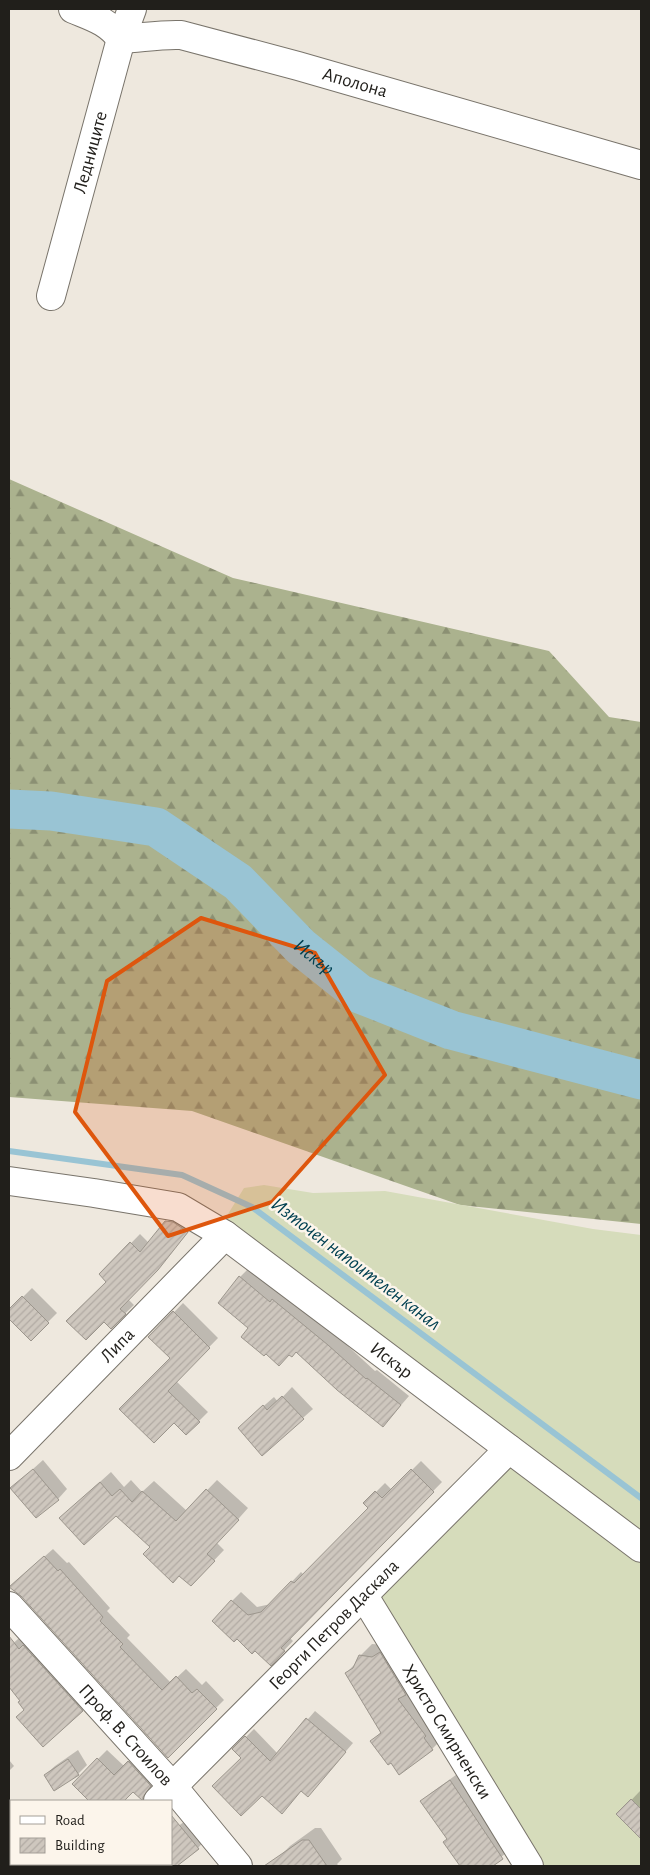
<svg xmlns="http://www.w3.org/2000/svg" width="650" height="1875" font-family="'Alegreya Sans',sans-serif">
  <style>
    .forest { fill: url(#forest-firs) }
    .garden { fill: #d6dcbb }
    .shadow { fill: #0003 }
    .lines { fill: none; stroke-linecap: round; stroke-linejoin: round }
    .stream { stroke: #99c4d4; stroke-width: 6 }
    .river { stroke: #99c4d4; stroke-width: 39 }
    .building { fill: url(#building-hatch); stroke: #9c968d }
    .minor-casing { stroke: #79746b; stroke-width: 30 }
    .minor { stroke: #fff; stroke-width: 28 }
    .marked { fill: #de560d; fill-opacity: 0.2; stroke: #de560d; stroke-width: 4; stroke-linejoin: round }
    .labels { text-anchor: middle; dominant-baseline: central; stroke-width: 5; stroke-linejoin: round; paint-order: stroke }
    .street-label { font-size: 19px; fill: #211f1b; stroke: #fcf5eb }
    .water-label { font-size: 20px; font-style: italic; fill: #004051; stroke: #fcf5eb }
  </style>
  <defs>
    <pattern id="forest-firs" width="22" height="20" patternUnits="userSpaceOnUse" patternTransform="scale(1.25)"><rect width="22" height="20" fill="#abb28e"/><path d="M5 1l3.5 6h-7zM16 11l3.5 6h-7z" fill="#8b9073"/></pattern>
    <pattern id="building-hatch" width="6" height="6" patternUnits="userSpaceOnUse" patternTransform="scale(1.25)"><rect width="6" height="6" fill="#cec7be"/><path d="M-1 1l2-2M0 6l6-6M5 7l2-2" fill="none" stroke="#b1aaa3"/></pattern>
  </defs>
  <rect width="100%" height="100%" fill="#eee8de"/>
  <polygon class="forest" points="9,479 233,578 549,651 609,717 641,722 641,1224 460,1205 192,1111 9,1097"/>
  <polygon class="garden" points="264,1185 313,1193 385,1191 593,1229 641,1235 641,1866 529,1866 364,1596 509,1449 225,1235 228,1214 244,1188"/>
  <g class="shadow">
    <polygon points="176,1212 196,1223 166,1259 128,1299 134,1305 111,1327 108,1282 101,1274 140,1234 149,1243"/>
    <polygon points="249,1268 280,1293 282,1291 337,1336 375,1371 377,1370 409,1396 383,1426 296,1351 250,1328 240,1277"/>
    <polygon points="32,1288 57,1313 31,1339 9,1317 9,1311"/>
    <polygon points="183,1303 218,1338 176,1381 208,1412 186,1434 174,1421 121,1409 171,1358 150,1337"/>
    <polygon points="292,1387 313,1409 262,1454 249,1419 274,1397 278,1402"/>
    <polygon points="43,1460 67,1489 58,1499 12,1488"/>
    <polygon points="421,1461 442,1482 290,1638 293,1641 271,1664 232,1601 241,1592 257,1607 271,1604 301,1572 304,1575 370,1508 365,1503 385,1483 392,1490"/>
    <polygon points="111,1472 124,1487 131,1480 142,1492 154,1481 187,1511 217,1480 248,1508 217,1543 224,1550 201,1574 152,1547 116,1514 71,1508"/>
    <polygon points="53,1549 67,1563 69,1562 110,1608 107,1611 130,1635 127,1638 171,1683 186,1669 202,1685 206,1681 224,1700 168,1756 19,1579"/>
    <polygon points="27,1631 95,1699 43,1745 21,1701 9,1685 9,1647"/>
    <polygon points="372,1644 385,1645 444,1737 432,1749 372,1741 381,1732 346,1673 356,1663 360,1656"/>
    <polygon points="315,1711 353,1743 315,1787 301,1790 243,1758 234,1749 254,1729 278,1754"/>
    <polygon points="78,1750 87,1765 78,1774 45,1775 55,1766"/>
    <polygon points="107,1750 124,1766 138,1752 160,1776 152,1786 152,1792 143,1801 133,1790 122,1801 91,1801 73,1784"/>
    <polygon points="9,1760 14,1766 9,1771"/>
    <polygon points="460,1772 511,1849 490,1866 461,1866 448,1838 422,1802 431,1793"/>
    <polygon points="640,1791 641,1793 641,1833 618,1814"/>
    <polygon points="9,1801 11,1804 11,1864 79,1864 77,1866 9,1866"/>
    <polygon points="190,1817 207,1838 198,1848 175,1866 135,1866 138,1864 171,1864 171,1832"/>
    <polygon points="315,1828 321,1828 342,1859 337,1864 339,1866 284,1866 278,1858 290,1846"/>
  </g>
  <g class="lines">
    <polyline class="stream" points="9,1151 182,1175 252,1207 641,1498"/>
    <path class="river" id="s1" d="M 9,809 L 51,811 L 156,827 L 238,882 L 301,947 L 360,994 L 451,1030 L 641,1080"/>
  </g>
  <g class="building">
    <polygon points="165,1221 173,1222 188,1232 158,1270 120,1309 126,1314 111,1329 104,1322 86,1340 66,1321 106,1282 99,1274 130,1242 140,1252"/>
    <polygon points="239,1276 270,1302 272,1299 328,1345 366,1379 367,1378 401,1405 383,1427 337,1390 296,1352 292,1357 289,1355 279,1366 266,1354 264,1356 241,1337 248,1328 218,1303"/>
    <polygon points="22,1296 49,1323 31,1341 9,1319 9,1309"/>
    <polygon points="173,1311 210,1348 168,1391 200,1422 186,1435 174,1423 154,1443 119,1409 170,1358 148,1337"/>
    <polygon points="282,1396 304,1419 262,1456 238,1428 263,1405 267,1410"/>
    <polygon points="33,1469 59,1500 36,1518 10,1488"/>
    <polygon points="411,1469 434,1492 281,1648 285,1651 271,1666 255,1651 252,1654 237,1639 234,1642 212,1621 231,1600 248,1615 261,1612 291,1581 294,1583 368,1508 363,1503 375,1491 382,1498"/>
    <polygon points="100,1482 112,1496 120,1489 132,1502 142,1491 176,1521 206,1489 239,1520 207,1554 215,1561 191,1586 179,1576 173,1583 143,1554 150,1547 116,1516 84,1545 59,1518"/>
    <polygon points="44,1556 58,1571 60,1569 103,1617 100,1621 123,1644 120,1647 162,1690 176,1676 192,1693 197,1689 217,1709 168,1758 21,1596 9,1587"/>
    <polygon points="9,1636 19,1649 23,1645 83,1711 43,1747 16,1717 24,1710 18,1702 20,1701 9,1687"/>
    <polygon points="380,1652 406,1695 398,1699 426,1736 424,1738 433,1750 399,1775 391,1763 388,1765 370,1741 381,1733 345,1673 353,1668 359,1655 372,1657"/>
    <polygon points="306,1718 346,1752 308,1797 301,1791 282,1814 262,1796 241,1816 212,1786 241,1758 232,1749 245,1736 270,1761"/>
    <polygon points="97,1758 114,1775 128,1761 151,1786 143,1797 143,1801 133,1792 124,1801 89,1801 72,1784"/>
    <polygon points="68,1759 79,1775 54,1791 44,1775"/>
    <polygon points="450,1780 503,1859 493,1866 460,1866 443,1842 447,1839 420,1801"/>
    <polygon points="631,1799 641,1809 641,1839 616,1814"/>
    <polygon points="171,1815 199,1849 177,1866 171,1866"/>
    <polygon points="302,1840 309,1840 327,1866 264,1866"/>
  </g>
  <g class="lines">
    <defs>
      <g id="minor">
        <path id="s2" d="M 73,9 C 92,17 108,21 121,39 C 141,38 161,34 181,35 L 298,66 L 641,165"/>
        <path id="s3" d="M 51,296 L 121,39 L 132,9"/>
        <path id="s4" d="M 9,1181 L 94,1193 L 178,1207 L 225,1235 L 641,1548"/>
        <path id="s5" d="M 9,1456 L 225,1235"/>
        <path id="s6" d="M 364,1596 L 529,1866"/>
        <path id="s7" d="M 9,1606 L 173,1787 L 238,1866"/>
        <path id="s8" d="M 158,1801 L 509,1449"/>
        <polyline points="92,1866 95,1864"/>
      </g>
    </defs>
    <use href="#minor" class="minor-casing"/>
    <use href="#minor" class="minor"/>
  </g>
  <path class="marked" d="M 201,918 L 315,953 L 385,1075 L 272,1202 L 168,1236 L 75,1112 L 107,981 Z"/>
  <g class="labels">
    <g class="street-label">
      <text stroke="none"><textPath href="#s2" startOffset="298">Аполона</textPath></text>
      <text stroke="none"><textPath href="#s3" startOffset="149">Ледниците</textPath></text>
      <text stroke="none"><textPath href="#s5" startOffset="155">Липа</textPath></text>
      <text stroke="none"><textPath href="#s4" startOffset="434">Искър</textPath></text>
      <text stroke="none"><textPath href="#s8" startOffset="249">Георги Петров Даскала</textPath></text>
      <text stroke="none"><textPath href="#s6" startOffset="159">Христо Смирненски</textPath></text>
      <text stroke="none"><textPath href="#s7" startOffset="174">Проф. В. Стоилов</textPath></text>
    </g>
    <g class="water-label">
      <text stroke="none"><textPath href="#s1" startOffset="354">Искър</textPath></text>
      <text transform="translate(356 1264) rotate(37)">Източен напоителен канал</text>
    </g>
  </g>
  <rect width="650" height="1875" fill="none" stroke="#211f1b" stroke-width="20"/>
  <rect x="10" y="1800" width="162" height="65" fill="#fcf5eb" stroke="#a49f98"/>
  <rect x="20" y="1816" width="25" height="8" fill="#ffffff" stroke="#a49f98"/>
  <text x="55" y="1825" font-size="15" fill="#211f1b">Road</text>
  <rect x="20" y="1838" width="25" height="15" fill="url(#building-hatch)" stroke="#a49f98"/>
  <text x="55" y="1850" font-size="15" fill="#211f1b">Building</text>
</svg>
